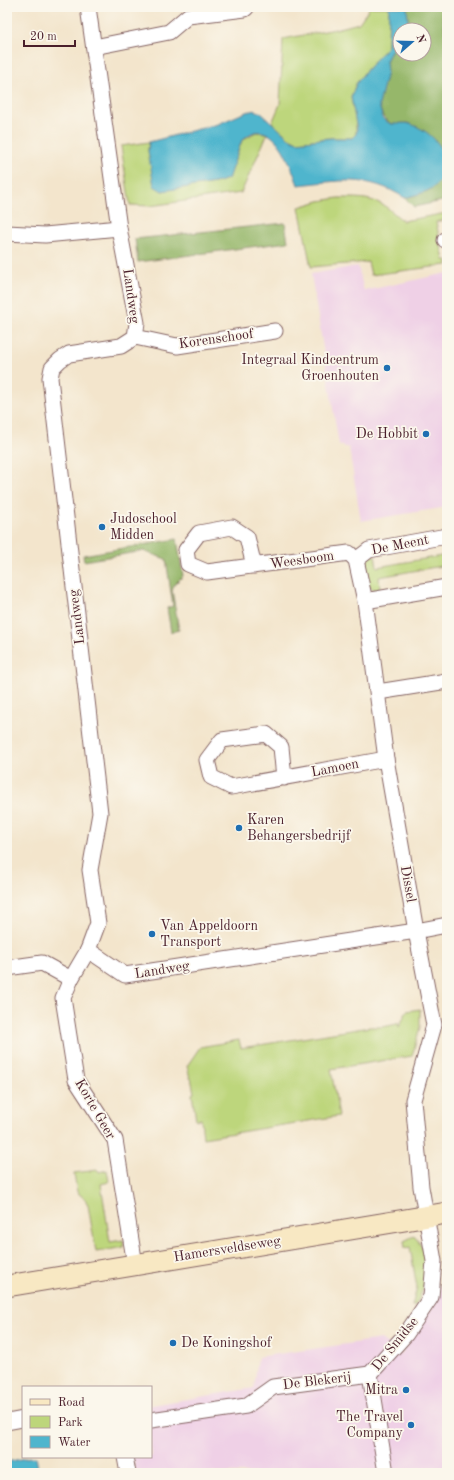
<svg xmlns="http://www.w3.org/2000/svg" width="454" height="1480" font-family="'Old Standard TT',serif">
  <style>
    .built { fill: #efd0e6 }
    .green { fill: #bdd67b; stroke: #847a53 }
    .forest { fill: #96b76b; stroke: #706b4b }
    .water { fill: #4fb5cd; stroke: #4c6a7c }
    .lines { fill: none; stroke-linecap: round; stroke-linejoin: round }
    .street-casing { stroke: #856463; stroke-width: 17 }
    .secondary-casing { stroke: #856463; stroke-width: 23 }
    .street { stroke: #fff; stroke-width: 15 }
    .secondary { stroke: #f8e8c3; stroke-width: 21 }
    .poi-dot { fill: #1f6fb2; stroke: #fbf7ec; stroke-width: 1.5 }
    .labels { text-anchor: middle; dominant-baseline: central; stroke-width: 3.5; stroke-linejoin: round; paint-order: stroke }
    .street-label { font-size: 14px; fill: #4a1f2b; stroke: #fbf7ec }
    .poi-label { font-size: 14px; fill: #4a1f2b; stroke: #fbf7ec; text-anchor: end }
  </style>
  <rect width="100%" height="100%" fill="#fbf7ec"/>
  <filter id="ink" filterUnits="userSpaceOnUse"><feTurbulence type="fractalNoise" baseFrequency=".025" numOctaves="2"/><feDisplacementMap in="SourceGraphic" scale="8" xChannelSelector="R" yChannelSelector="G"/><feConvolveMatrix kernelMatrix="1 2 1 2 8 2 1 2 1" color-interpolation-filters="sRGB"/></filter>
  <filter id="wash" filterUnits="userSpaceOnUse"><feTurbulence type="fractalNoise" baseFrequency=".012" numOctaves="4" result="noise"/><feDisplacementMap in="SourceGraphic" scale="16" xChannelSelector="R" yChannelSelector="G"/><feGaussianBlur stdDeviation="0.9" result="paint"/><feColorMatrix in="noise" values="0 0 0 0 0 0 0 0 0 0 0 0 0 0 0 0 0 1.4 0 .05"/><feComposite in="paint" operator="in"/></filter>
  <g filter="url(#wash)">
    <rect width="100%" height="100%" fill="#f3e5cc"/>
    <g class="built">
      <polygon points="358,266 364,291 447,273 447,507 361,521 349,448 339,445 311,274"/>
      <polygon points="447,1225 447,1473 136,1473 133,1457 151,1457 151,1405 254,1388 258,1357 381,1339 401,1354 435,1303 440,1291 443,1267 442,1252 444,1226"/>
    </g>
    <g class="green">
      <polygon points="370,7 389,7 388,46 364,73 356,84 351,97 356,121 356,134 352,138 330,138 297,142 289,138 272,123 280,104 283,39 336,29 359,23"/>
      <polygon points="256,132 265,133 267,135 241,193 150,206 130,205 121,146 149,142 148,151 162,191 215,183 228,179 242,140"/>
      <path d="M 338,198 C 353,198 370,197 383,205 C 390,209 397,216 403,221 L 447,213 L 447,219 L 436,222 L 444,260 L 447,260 L 447,265 L 371,275 L 368,262 L 311,267 L 299,207 L 319,201 Z"/>
      <polygon points="375,555 377,567 447,555 447,565 379,577 380,590 372,589 369,587 364,566 367,558"/>
      <polygon points="420,1009 420,1027 412,1056 331,1069 339,1116 203,1138 201,1119 196,1120 192,1094 194,1093 191,1078 190,1078 187,1066 200,1047 239,1040 241,1048 370,1027 383,1027 397,1024 398,1022 399,1027 407,1011"/>
      <polygon points="98,1170 99,1172 107,1170 109,1182 101,1184 110,1242 123,1240 124,1247 96,1252 88,1205 85,1199 77,1192 74,1173"/>
      <path d="M 414,1236 C 434,1258 428,1283 415,1306 L 412,1306 L 417,1288 L 410,1247 L 405,1248 L 404,1241 Z"/>
    </g>
    <g class="forest">
      <path d="M 407,7 L 442,7 L 447,48 L 447,200 L 414,207 L 405,198 L 422,193 L 408,123 L 391,124 C 370,108 383,94 386,73 C 387,69 385,64 386,61 C 389,53 395,45 400,39 L 400,54 L 424,54 L 424,30 L 405,30 L 408,21 Z"/>
      <polygon points="285,223 288,242 138,262 135,239"/>
      <polygon points="177,539 183,576 174,585 172,590 179,630 171,632 167,608 173,606 166,559 143,551 84,561 83,555"/>
    </g>
    <g class="water">
      <path d="M 389,7 L 407,7 L 408,21 L 405,30 L 400,30 L 400,39 L 392,49 L 386,61 L 387,72 L 379,105 L 383,119 L 391,124 C 397,124 404,122 410,124 C 430,130 453,152 443,175 C 441,179 437,184 434,187 C 426,193 414,195 405,198 C 367,174 340,181 298,185 C 292,169 279,127 255,132 C 250,133 246,137 242,140 L 228,179 L 215,183 L 162,191 L 154,186 L 148,151 L 149,142 L 218,124 L 246,112 L 255,110 L 261,113 L 289,138 L 297,142 L 330,138 L 352,138 L 356,134 L 357,130 L 351,97 L 356,84 L 364,73 L 388,46 Z"/>
      <polygon points="29,1457 36,1457 39,1473 7,1473 7,1462"/>
    </g>
  </g>
  <g filter="url(#ink)">
    <g class="lines">
      <defs>
        <g id="street">
          <polyline points="88,7 119,228 137,323 135,337 121,346 69,354 60,360 52,368 50,378 100,813 90,870 98,923 88,950 125,975 416,931 447,925"/>
          <polyline points="94,47 169,32 188,16 245,9 247,7"/>
          <polyline points="7,233 45,235 119,228"/>
          <polyline points="445,240 447,239"/>
          <polyline points="135,337 177,346 275,331"/>
          <polyline points="356,560 369,550 447,536"/>
          <polyline points="254,566 247,537 232,527 199,533 186,550 188,564 207,572 349,553 356,560 365,601 386,759 416,931 434,1025 413,1100 421,1187 434,1261 431,1297 406,1334 370,1374 386,1473"/>
          <polyline points="365,601 447,587"/>
          <polyline points="378,692 447,681"/>
          <polyline points="284,778 281,747 266,734 222,740 207,760 211,777 231,787 386,759"/>
          <polyline points="88,950 71,979 63,998 76,1080 115,1140 135,1265"/>
          <polyline points="7,968 42,963 71,979"/>
          <polyline points="151,1420 246,1406 273,1387 370,1374"/>
          <polyline points="7,1422 23,1419"/>
          <polyline points="125,1457 128,1473"/>
        </g>
        <polyline id="secondary" points="7,1286 447,1213"/>
      </defs>
      <use href="#street" class="street-casing"/>
      <use href="#secondary" class="secondary-casing"/>
      <use href="#street" class="street"/>
      <use href="#secondary" class="secondary"/>
    </g>
  </g>
  <g class="poi-dot">
    <circle cx="387" cy="368" r="4"/>
    <circle cx="426" cy="434" r="4"/>
    <circle cx="102" cy="527" r="4"/>
    <circle cx="239" cy="828" r="4"/>
    <circle cx="152" cy="934" r="4"/>
    <circle cx="173" cy="1343" r="4"/>
    <circle cx="406" cy="1390" r="4"/>
    <circle cx="411" cy="1425" r="4"/>
  </g>
  <g class="labels">
    <g class="street-label">
      <text transform="translate(131 296) rotate(82)">Landweg</text>
      <text transform="translate(216 339) rotate(-8)">Korenschoof</text>
      <text transform="translate(400 545) rotate(-11)">De Meent</text>
      <text transform="translate(302 560) rotate(-8)">Weesboom</text>
      <text transform="translate(77 617) rotate(-97)">Landweg</text>
      <text transform="translate(335 768) rotate(-11)">Lamoen</text>
      <text transform="translate(408 884) rotate(80)">Dissel</text>
      <text transform="translate(162 970) rotate(-9)">Landweg</text>
      <text transform="translate(95 1109) rotate(60)">Korte Geer</text>
      <text transform="translate(227 1249) rotate(-9)">Hamersveldseweg</text>
      <text transform="translate(395 1344) rotate(-51)">De Smidse</text>
      <text transform="translate(317 1381) rotate(-7)">De Blekerij</text>
    </g>
    <g class="poi-label">
      <text x="379" y="360">Integraal Kindcentrum<tspan x="379" dy="16">Groenhouten</tspan></text>
      <text x="418" y="434">De Hobbit</text>
      <text x="110" y="519" text-anchor="start">Judoschool<tspan x="110" dy="16">Midden</tspan></text>
      <text x="247" y="820" text-anchor="start">Karen<tspan x="247" dy="16">Behangersbedrijf</tspan></text>
      <text x="160" y="926" text-anchor="start">Van Appeldoorn<tspan x="160" dy="16">Transport</tspan></text>
      <text x="181" y="1343" text-anchor="start">De Koningshof</text>
      <text x="398" y="1390">Mitra</text>
      <text x="403" y="1417">The Travel<tspan x="403" dy="16">Company</tspan></text>
    </g>
  </g>
  <rect width="454" height="1480" fill="none" stroke="#fbf7ec" stroke-width="24"/>
  <rect x="22" y="1386" width="130" height="72" fill="#fbf7ec" stroke="#b4a19f"/>
  <rect x="30" y="1399" width="20" height="6" fill="#f8e8c3" stroke="#b4a19f"/>
  <text x="58" y="1406" font-size="12" fill="#4a1f2b">Road</text>
  <rect x="30" y="1416" width="20" height="12" fill="#bdd67b" stroke="#b4a19f"/>
  <text x="58" y="1426" font-size="12" fill="#4a1f2b">Park</text>
  <rect x="30" y="1436" width="20" height="12" fill="#4fb5cd" stroke="#b4a19f"/>
  <text x="58" y="1446" font-size="12" fill="#4a1f2b">Water</text>
  <g transform="translate(412 42) rotate(70)"><circle r="19" fill="#fbf7ec" stroke="#b4a19f"/>
  <path d="M0-3L7 15L0 10L-7 15Z" fill="#1f6fb2"/>
  <text y="-6" font-size="11" font-weight="bold" text-anchor="middle" fill="#4a1f2b">N</text>
  </g>
  <path d="M24 40v6h51v-6" fill="none" stroke="#4a1f2b" stroke-width="2"/>
  <text x="30" y="40" font-size="12" fill="#4a1f2b" stroke="#fbf7ec" stroke-width="3" paint-order="stroke">20 m</text>
</svg>
